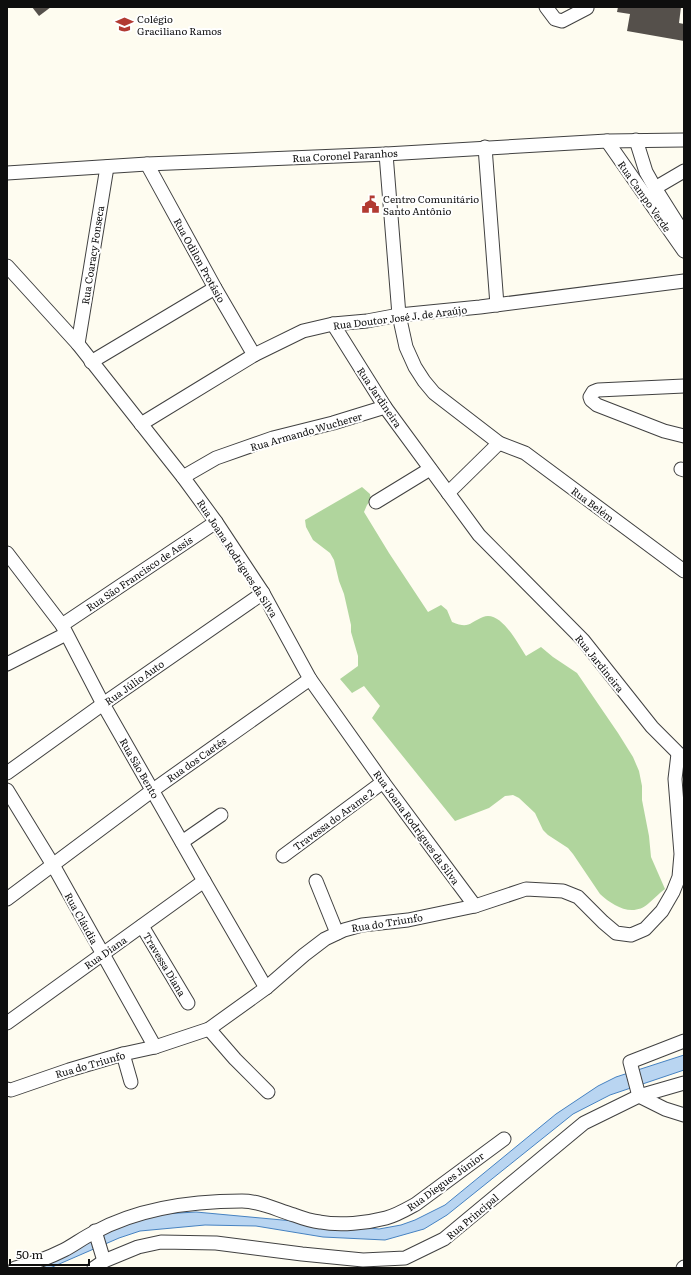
<svg xmlns="http://www.w3.org/2000/svg" width="691" height="1275" font-family="Literata,serif">
  <style>
    .forest { fill: #b0d59d }
    .water { fill: #b9d5f1; stroke: #4682c1 }
    .building { fill: #55504b }
    .lines { fill: none; stroke-linecap: round; stroke-linejoin: round }
    .minor-casing { stroke: #414141; stroke-width: 15 }
    .minor { stroke: #fff; stroke-width: 13 }
    .labels { text-anchor: middle; dominant-baseline: central; stroke-width: 4; stroke-linejoin: round; paint-order: stroke }
    .poi-label { font-size: 10px; fill: #0e0e0e; stroke: #fff; text-anchor: start }
    .street-label { font-size: 10px; fill: #0e0e0e; stroke: #fff }
  </style>
  <rect width="100%" height="100%" fill="#fefcf0"/>
  <path class="forest" d="M 362,487 L 370,494 L 371,500 L 367,505 L 364,512 L 389,553 L 428,612 L 441,605 L 447,610 L 452,622 C 469,629 469,623 483,617 C 501,610 518,644 526,656 L 541,647 L 553,657 L 577,673 L 618,733 L 633,757 L 639,771 L 642,786 L 642,800 L 649,836 L 651,857 L 665,889 C 659,893 655,898 649,903 C 633,918 613,906 600,894 L 573,854 L 568,848 L 548,835 L 543,830 L 535,813 L 519,798 L 513,795 L 505,796 L 489,808 L 455,821 L 372,718 L 380,706 L 364,686 L 352,693 L 340,679 L 358,666 L 358,656 L 351,632 L 351,625 L 344,594 L 339,581 L 334,560 L 330,553 L 313,540 L 306,527 L 305,520 Z"/>
  <polygon class="water" points="684,1055 684,1070 610,1095 573,1114 447,1215 424,1229 385,1240 323,1237 256,1226 205,1225 140,1231 119,1238 50,1268 23,1268 125,1223 162,1214 196,1212 379,1229 401,1225 415,1220 445,1205 556,1114 598,1086 616,1077"/>
  <g class="building">
    <polygon points="32,7 51,7 39,16"/>
    <polygon points="618,7 681,7 679,23 684,24 684,41 627,31 630,14 617,12"/>
  </g>
  <g class="lines">
    <defs>
      <g id="minor">
        <polyline points="546,7 555,19 562,21 587,8"/>
        <polyline points="636,140 646,172 655,188 684,234"/>
        <polyline points="607,141 684,251"/>
        <polyline points="485,147 497,305"/>
        <polyline points="386,154 399,315 406,347 415,367 424,381 434,393 499,443 525,453 684,571"/>
        <polyline points="147,164 215,288 254,355"/>
        <polyline points="7,173 147,164 386,154 607,141 684,140"/>
        <polyline points="655,188 684,171"/>
        <polyline points="7,266 78,344 183,477 216,522 263,593 310,679 383,782 475,906"/>
        <polyline points="333,324 385,407 479,535 583,640 652,727 684,759"/>
        <polyline points="78,344 107,167"/>
        <polyline points="91,362 215,288"/>
        <polyline points="684,386 598,390 593,392 590,397 591,400 597,405 664,431 684,436"/>
        <polyline points="141,424 254,355 303,331 333,324 367,321 399,315 480,307 684,281"/>
        <polyline points="681,469 684,470"/>
        <polyline points="183,477 216,458 273,438 333,423 385,407"/>
        <polyline points="448,493 499,443"/>
        <polyline points="376,502 430,469"/>
        <polyline points="7,553 62,625 103,704 204,881 266,988"/>
        <polyline points="62,625 216,522"/>
        <polyline points="7,664 66,634"/>
        <polyline points="7,773 103,704 263,593"/>
        <polyline points="7,790 53,865 155,1047"/>
        <polyline points="182,842 221,815"/>
        <polyline points="283,856 383,782"/>
        <polyline points="316,881 337,933"/>
        <polyline points="7,899 153,790 310,679"/>
        <polyline points="142,926 188,1003"/>
        <polyline points="7,1023 204,881"/>
        <polyline points="209,1029 235,1059 268,1092"/>
        <polyline points="684,1041 630,1062 639,1096 665,1109 684,1115"/>
        <polyline points="123,1054 131,1082"/>
        <polyline points="7,1089 11,1090 69,1070 123,1054 155,1047 209,1029 266,988 304,955 325,939 344,930 362,925 408,920 475,906 526,889 563,891 578,897 603,922 616,933 631,935 645,929 662,911 673,892 679,877 681,854 675,779 678,754"/>
        <polyline points="95,1231 104,1261"/>
        <path d="M 15,1268 C 32,1264 48,1258 64,1250 C 74,1245 84,1237 95,1232 C 139,1208 192,1201 242,1201 C 260,1201 277,1210 294,1215 C 302,1218 311,1221 320,1222 C 340,1226 367,1223 386,1218 C 397,1215 407,1209 416,1204 L 504,1139"/>
        <polyline points="94,1268 104,1261 138,1247 161,1242 216,1243 302,1254 363,1260 405,1258 444,1239 584,1123 639,1096 684,1083"/>
        <polyline points="683,1268 684,1267"/>
      </g>
    </defs>
    <use href="#minor" class="minor-casing"/>
    <use href="#minor" class="minor"/>
  </g>
  <defs>
    <symbol id="school-bare" viewBox="-9 -9 18 18"><path d="M0-5L7-2L0 1L-7-2ZM-4 1L0 2.5L4 1V4Q0 6-4 4Z" fill="#b23a32" stroke="#fff" stroke-width="2.5" paint-order="stroke"/></symbol>
    <symbol id="civic-bare" viewBox="-9 -9 18 18"><path d="M-.6-6.5H3V-4.5H.6V-3L4-1V1h2V6H-6V1h2V-1L-.6-3ZM-1.2 2.5V6h2.4V2.5Z" fill="#b23a32" stroke="#fff" stroke-width="2.5" paint-order="stroke"/></symbol>
  </defs>
  <g fill-rule="evenodd">
    <use href="#school-bare" x="112" y="12" width="25" height="25"/>
    <use href="#civic-bare" x="358" y="192" width="25" height="25"/>
  </g>
  <g class="labels">
    <g class="poi-label">
      <text x="137" y="18">Colégio<tspan x="137" dy="12">Graciliano Ramos</tspan></text>
      <text x="383" y="198">Centro Comunitário<tspan x="383" dy="12">Santo Antônio</tspan></text>
    </g>
    <g class="street-label">
      <text transform="translate(345 155) rotate(-3)">Rua Coronel Paranhos</text>
      <text transform="translate(645 196) rotate(55)">Rua Campo Verde</text>
      <text transform="translate(92 255) rotate(-81)">Rua Coaracy Fonseca</text>
      <text transform="translate(200 260) rotate(61)">Rua Odilon Protásio</text>
      <text transform="translate(400 317) rotate(-7)">Rua Doutor José J. de Araújo</text>
      <text transform="translate(380 397) rotate(56)">Rua Jardineira</text>
      <text transform="translate(306 431) rotate(-16)">Rua Armando Wucherer</text>
      <text transform="translate(593 504) rotate(37)">Rua Belém</text>
      <text transform="translate(238 558) rotate(57)">Rua Joana Rodrigues da Silva</text>
      <text transform="translate(139 573) rotate(-34)">Rua São Francisco de Assis</text>
      <text transform="translate(600 663) rotate(51)">Rua Jardineira</text>
      <text transform="translate(134 682) rotate(-35)">Rua Júlio Auto</text>
      <text transform="translate(196 759) rotate(-35)">Rua dos Caetés</text>
      <text transform="translate(140 768) rotate(60)">Rua São Bento</text>
      <text transform="translate(333 819) rotate(-36)">Travessa do Arame 2</text>
      <text transform="translate(417 827) rotate(54)">Rua Joana Rodrigues da Silva</text>
      <text transform="translate(82 918) rotate(61)">Rua Cláudia</text>
      <text transform="translate(387 922) rotate(-9)">Rua do Triunfo</text>
      <text transform="translate(105 952) rotate(-35)">Rua Diana</text>
      <text transform="translate(165 964) rotate(59)">Travessa Diana</text>
      <text transform="translate(90 1064) rotate(-16)">Rua do Triunfo</text>
      <text transform="translate(445 1181) rotate(-36)">Rua Diegues Júnior</text>
      <text transform="translate(472 1216) rotate(-40)">Rua Principal</text>
    </g>
  </g>
  <rect width="691" height="1275" fill="none" stroke="#0e0e0e" stroke-width="16"/>
  <path d="M10 1259v6h79v-6" fill="none" stroke="#0e0e0e" stroke-width="2"/>
  <text x="16" y="1259" font-size="12" fill="#0e0e0e" stroke="#ffffff" stroke-width="3" paint-order="stroke">50 m</text>
</svg>
